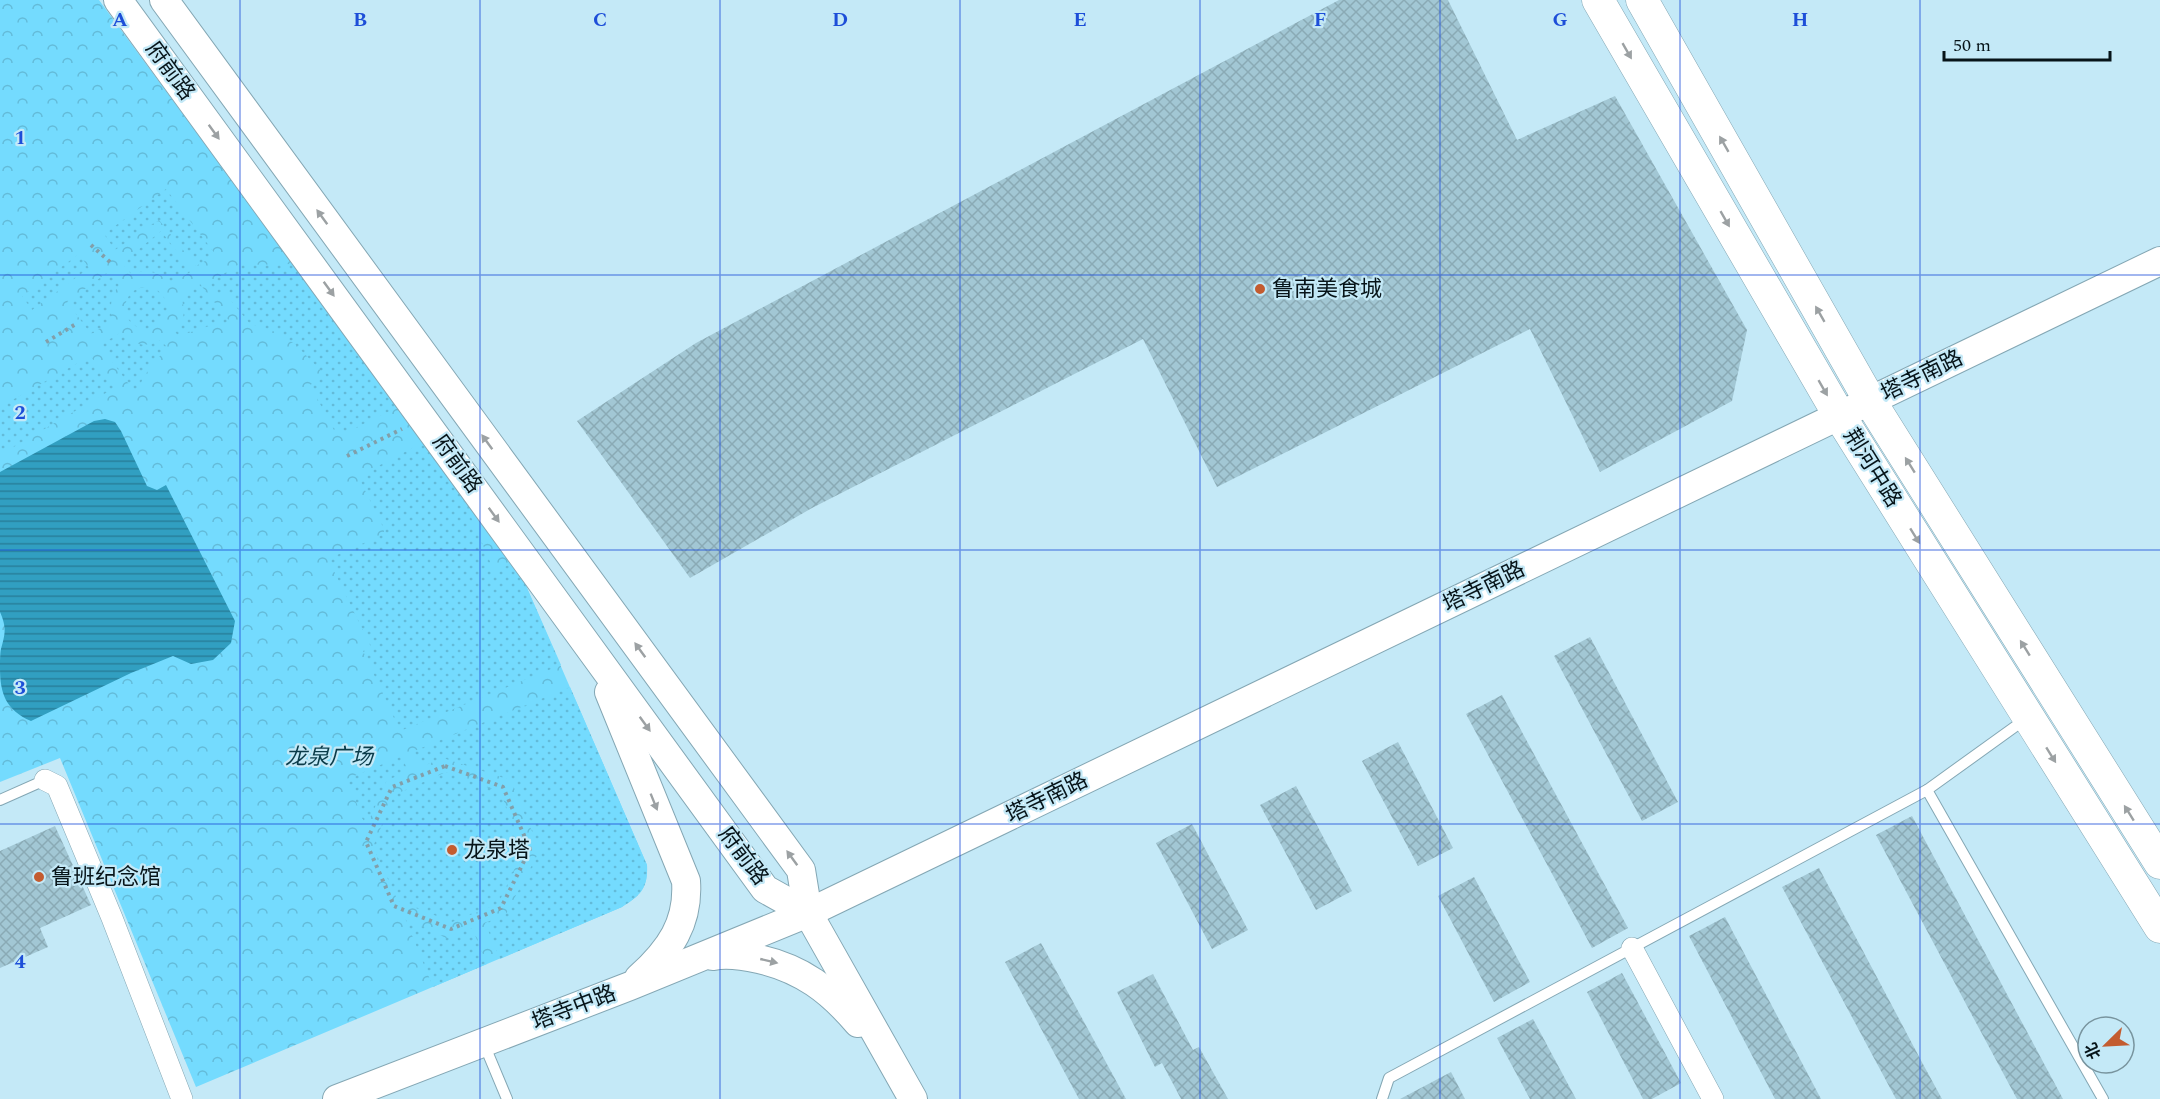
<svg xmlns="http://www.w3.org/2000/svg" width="2160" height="1099" font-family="Spectral,'Noto Sans SC',serif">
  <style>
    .park { fill: url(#park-crowns) }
    .garden { fill: url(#garden-dots) }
    .water { fill: url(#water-rules) }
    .building { fill: url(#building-cross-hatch) }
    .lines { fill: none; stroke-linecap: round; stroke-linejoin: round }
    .service-casing { stroke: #84a7b4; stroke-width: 12 }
    .minor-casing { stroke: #84a7b4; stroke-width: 22 }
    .secondary-casing { stroke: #84a7b4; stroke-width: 30 }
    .primary-casing { stroke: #84a7b4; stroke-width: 33 }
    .path { stroke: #829faa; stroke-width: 4; stroke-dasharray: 3 4.5; stroke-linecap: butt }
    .service { stroke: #fff; stroke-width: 10 }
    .minor { stroke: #fff; stroke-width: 21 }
    .secondary { stroke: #fff; stroke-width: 28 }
    .primary { stroke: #fff; stroke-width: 32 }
    .oneway { fill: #9ca1a3 }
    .grid { fill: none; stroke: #1d4ed8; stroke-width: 1.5; stroke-opacity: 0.55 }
    .poi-dot { fill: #c35c30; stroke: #c4e9f7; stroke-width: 2 }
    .labels { text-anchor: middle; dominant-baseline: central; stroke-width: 4.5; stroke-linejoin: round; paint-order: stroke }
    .street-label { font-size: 22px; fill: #071419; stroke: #c4e9f7 }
    .poi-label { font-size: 22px; fill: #071419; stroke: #c4e9f7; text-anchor: start }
    .park-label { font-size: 22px; font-style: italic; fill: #0a3b49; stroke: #c4e9f7 }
    .grid-label { font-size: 20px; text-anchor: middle; font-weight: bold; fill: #1d4ed8; stroke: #c4e9f7; stroke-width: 4.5; stroke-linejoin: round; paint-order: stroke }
  </style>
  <defs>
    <pattern id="park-crowns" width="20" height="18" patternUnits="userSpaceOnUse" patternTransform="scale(1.5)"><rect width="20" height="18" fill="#74dbfe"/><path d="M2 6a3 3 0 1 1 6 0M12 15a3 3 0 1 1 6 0" fill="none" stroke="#63bbd9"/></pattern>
    <pattern id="garden-dots" width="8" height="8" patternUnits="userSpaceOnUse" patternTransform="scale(1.5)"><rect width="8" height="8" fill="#74dbfe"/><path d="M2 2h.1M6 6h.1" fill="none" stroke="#63bbd9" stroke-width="1.8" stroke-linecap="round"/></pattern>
    <pattern id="water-rules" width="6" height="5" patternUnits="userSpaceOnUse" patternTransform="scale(1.5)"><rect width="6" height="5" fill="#319fc1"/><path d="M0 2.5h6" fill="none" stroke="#28809c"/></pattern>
    <pattern id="building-cross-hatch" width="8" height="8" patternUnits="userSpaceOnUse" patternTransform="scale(1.5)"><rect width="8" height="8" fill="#a2c7d4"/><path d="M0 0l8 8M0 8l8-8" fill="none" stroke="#8aaab5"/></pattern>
  </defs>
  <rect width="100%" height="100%" fill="#c4e9f7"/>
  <path class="park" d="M 0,0 L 99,0 L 520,572 L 647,865 C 648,888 641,895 622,907 L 196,1087 L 60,758 L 0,782 Z"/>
  <g class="garden">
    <polygon points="166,189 216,255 196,266 159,220 115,250 104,234"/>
    <path d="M 161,231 L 192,271 L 172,283 C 158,273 148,267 132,275 L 122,263 Z"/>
    <polygon points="79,254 89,268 32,310 22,296"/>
    <polygon points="293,264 398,407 343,434 334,430 310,385 326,376 295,344 271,330 250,324 224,292 220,295 209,283 238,265"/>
    <path d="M 108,272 L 119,285 C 110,297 110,306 112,321 L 91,334 L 67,302 Z"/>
    <path d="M 200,284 L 230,322 L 212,325 L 179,336 L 174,331 C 186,321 185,309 181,296 Z"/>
    <circle cx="146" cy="308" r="21"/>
    <path d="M 120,333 C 133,344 145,349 160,340 L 167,347 L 144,376 L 136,394 L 100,345 Z"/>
    <polygon points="90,356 116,387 0,455 0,407"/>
    <polygon points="424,442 459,489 494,571 514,563 520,572 561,665 400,731 363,651 371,647 328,559 384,534 384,529 361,482 361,475"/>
    <path d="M 570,687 L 647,865 C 648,888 641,895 622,907 L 500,959 L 485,923 L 506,914 L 540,850 L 510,780 L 443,758 L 421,767 L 414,751 Z"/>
    <polygon points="402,756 408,772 387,780 366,827 347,779"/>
    <polygon points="446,772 500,792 524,849 498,904 452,922 398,901 373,847 394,795"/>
    <polygon points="405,918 446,938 472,928 487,964 433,987"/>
  </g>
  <path class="water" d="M 105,419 L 115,422 L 121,431 L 147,486 L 157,490 L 166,485 L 235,621 L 231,643 L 213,660 L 191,664 L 173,656 L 131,673 L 31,721 C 6,710 0,694 0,668 C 0,662 0,654 1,649 C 5,634 7,628 0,612 L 0,472 L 94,421 Z"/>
  <g class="building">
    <polygon points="1339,0 1448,0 1517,140 1615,96 1747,330 1732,401 1600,472 1530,329 1217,487 1143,339 812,508 690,578 577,421 696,343"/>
    <polygon points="1590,637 1678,802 1642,821 1554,656"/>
    <polygon points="1502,695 1628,928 1592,948 1466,714"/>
    <polygon points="1398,742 1453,848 1418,866 1362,761"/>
    <polygon points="1296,786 1352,891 1316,910 1260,805"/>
    <polygon points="1912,816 2018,1015 2063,1099 2017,1099 1974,1019 1876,835"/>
    <polygon points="1192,824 1248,930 1212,949 1156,843"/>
    <polygon points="55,826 91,905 40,928 48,947 0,968 0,851"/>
    <polygon points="1819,868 1924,1066 1942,1099 1896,1099 1782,887"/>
    <polygon points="1474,877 1530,982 1494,1002 1438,896"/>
    <polygon points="1725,917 1821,1099 1775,1099 1689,936"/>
    <polygon points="1041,943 1126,1099 1079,1099 1005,962"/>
    <polygon points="1622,973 1681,1083 1652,1099 1643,1099 1587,992"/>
    <polygon points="1153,974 1193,1050 1199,1047 1228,1099 1181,1099 1162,1063 1155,1067 1117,992"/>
    <polygon points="1533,1019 1576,1099 1530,1099 1497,1038"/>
    <polygon points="1451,1072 1465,1099 1400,1099"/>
  </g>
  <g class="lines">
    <defs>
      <g id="service">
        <polyline points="1927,790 2103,1099"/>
        <polyline points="0,800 45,780"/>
        <polyline points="484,1044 507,1099"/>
        <polyline points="1382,1099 1389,1078 1927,790 2027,718"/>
      </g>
      <g id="minor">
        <polyline points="45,780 57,786 112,918 182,1099"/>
        <polyline points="1632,948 1713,1099"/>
      </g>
      <g id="secondary">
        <polyline points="118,0 765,889 808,913"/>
        <polyline points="164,0 801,870 808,913 913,1099"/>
        <path d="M 609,692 L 686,881 C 689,923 670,950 639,978"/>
        <path d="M 713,956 C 728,953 745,956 759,959 C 802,969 830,990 858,1023"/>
        <polyline points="337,1099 630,986 808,913 2160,261"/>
      </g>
      <g id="primary">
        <polyline points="1598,0 1839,415 2160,927"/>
        <polyline points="1642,0 1870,401 2160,863"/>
      </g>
    </defs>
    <use href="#service" class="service-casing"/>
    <use href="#minor" class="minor-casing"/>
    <use href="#secondary" class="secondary-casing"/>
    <use href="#primary" class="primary-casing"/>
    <g class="path">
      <polyline points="91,245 111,263"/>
      <polyline points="46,342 76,324"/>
      <polyline points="347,456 402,429"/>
      <polygon points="445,766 503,787 530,849 501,908 451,929 394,906 366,842 392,787"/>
    </g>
    <use href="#service" class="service"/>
    <use href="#minor" class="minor"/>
    <use href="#secondary" class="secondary"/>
    <use href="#primary" class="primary"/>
  </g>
  <defs><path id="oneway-solid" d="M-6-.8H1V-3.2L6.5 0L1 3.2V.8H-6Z" transform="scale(1.5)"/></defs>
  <g class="oneway">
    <use href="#oneway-solid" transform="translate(1627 51) rotate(60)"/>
    <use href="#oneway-solid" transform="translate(214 132) rotate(54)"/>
    <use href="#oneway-solid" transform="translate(1724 144) rotate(-120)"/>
    <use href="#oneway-solid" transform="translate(322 217) rotate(-126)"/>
    <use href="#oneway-solid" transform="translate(1725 219) rotate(60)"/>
    <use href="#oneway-solid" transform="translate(329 289) rotate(54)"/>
    <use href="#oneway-solid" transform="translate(1820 314) rotate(-120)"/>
    <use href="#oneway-solid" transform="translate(1823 388) rotate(60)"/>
    <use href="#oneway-solid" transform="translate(487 442) rotate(-126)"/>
    <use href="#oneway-solid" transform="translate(1910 465) rotate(-122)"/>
    <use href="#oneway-solid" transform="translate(494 515) rotate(54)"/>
    <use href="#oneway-solid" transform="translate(1915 536) rotate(58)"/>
    <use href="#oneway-solid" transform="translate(2025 648) rotate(-122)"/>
    <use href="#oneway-solid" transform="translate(640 650) rotate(-126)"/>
    <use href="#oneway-solid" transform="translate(645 724) rotate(54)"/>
    <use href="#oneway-solid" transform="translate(2051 755) rotate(58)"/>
    <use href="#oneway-solid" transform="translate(654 802) rotate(68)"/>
    <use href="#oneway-solid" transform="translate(2129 813) rotate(-122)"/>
    <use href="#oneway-solid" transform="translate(792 858) rotate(-126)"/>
    <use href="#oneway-solid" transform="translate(769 961) rotate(13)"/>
  </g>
  <path class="grid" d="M 240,0 L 240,1099M 480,0 L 480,1099M 720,0 L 720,1099M 960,0 L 960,1099M 1200,0 L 1200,1099M 1440,0 L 1440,1099M 1680,0 L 1680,1099M 1920,0 L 1920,1099M 0,275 L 2160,275M 0,550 L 2160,550M 0,824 L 2160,824"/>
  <g class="poi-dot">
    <circle cx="1260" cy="289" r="6"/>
    <circle cx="452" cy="850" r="6"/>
    <circle cx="39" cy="877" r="6"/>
  </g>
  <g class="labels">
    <g class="street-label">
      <text transform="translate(170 71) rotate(54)">府前路</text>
      <text transform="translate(1922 376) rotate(-26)">塔寺南路</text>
      <text transform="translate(457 464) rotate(54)">府前路</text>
      <text transform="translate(1872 468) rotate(58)">荆河中路</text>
      <text transform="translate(1484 587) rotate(-26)">塔寺南路</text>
      <text transform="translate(1047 798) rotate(-26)">塔寺南路</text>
      <text transform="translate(743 856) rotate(53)">府前路</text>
      <text transform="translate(574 1008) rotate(-21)">塔寺中路</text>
    </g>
    <g class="poi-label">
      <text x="1272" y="289">鲁南美食城</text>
      <text x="464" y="850">龙泉塔</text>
      <text x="51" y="877">鲁班纪念馆</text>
    </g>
    <g class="park-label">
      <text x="329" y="757">龙泉广场</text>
    </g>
  </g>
  <g class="grid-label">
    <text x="120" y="26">A</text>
    <text x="360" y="26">B</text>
    <text x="600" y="26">C</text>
    <text x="840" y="26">D</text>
    <text x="1080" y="26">E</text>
    <text x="1320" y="26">F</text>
    <text x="1560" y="26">G</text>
    <text x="1800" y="26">H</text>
    <text x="20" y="144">1</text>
    <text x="20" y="419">2</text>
    <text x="20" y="694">3</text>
    <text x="20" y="968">4</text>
  </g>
  <g transform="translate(2106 1045) rotate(246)"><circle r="28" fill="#c4e9f7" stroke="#78949e" stroke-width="1.5"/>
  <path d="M0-4.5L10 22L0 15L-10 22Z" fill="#c35c30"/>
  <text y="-9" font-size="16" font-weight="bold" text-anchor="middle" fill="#071419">北</text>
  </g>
  <path d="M1944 51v9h166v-9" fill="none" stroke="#071419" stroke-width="3"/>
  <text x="1953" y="51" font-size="18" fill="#071419" stroke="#c4e9f7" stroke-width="4.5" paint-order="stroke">50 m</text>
</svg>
